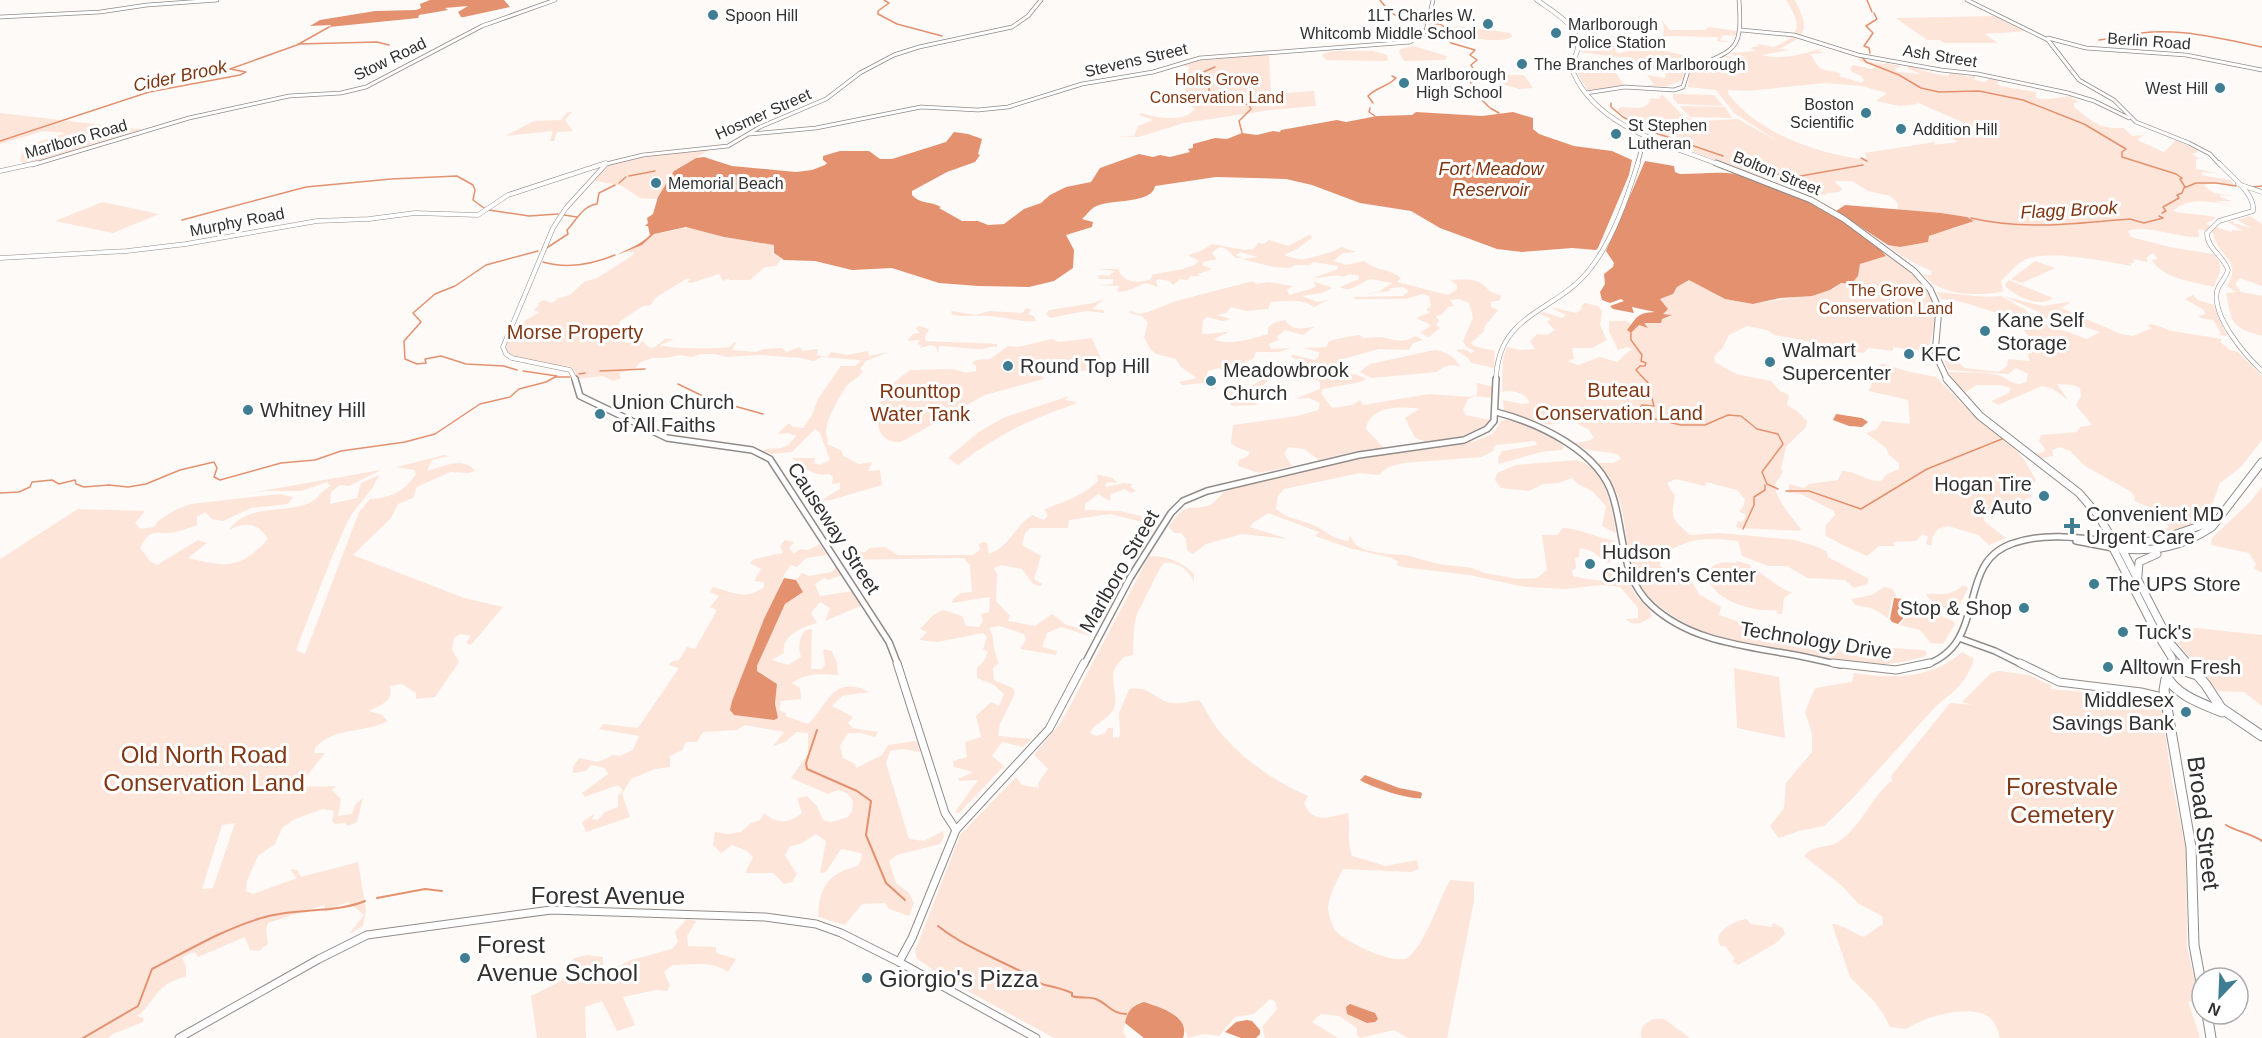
<svg xmlns="http://www.w3.org/2000/svg" width="2262" height="1038" font-family="Arial,sans-serif">
  <style>
    .green { fill: #fee5da; fill-rule: evenodd }
    .water { fill: #e4916f }
    .lines { fill: none; stroke-linecap: round; stroke-linejoin: round }
    .stream-far1 { stroke: #e4916f; stroke-width: 1.5 }
    .stream { stroke: #e4916f; stroke-width: 2 }
    .minor-far3-casing { stroke: #918c8a; stroke-width: 4.5 }
    .minor-far2-casing { stroke: #918c8a; stroke-width: 5 }
    .minor-far1-casing { stroke: #918c8a; stroke-width: 8 }
    .minor-casing { stroke: #918c8a; stroke-width: 9 }
    .major-far3-casing { stroke: #918c8a; stroke-width: 5 }
    .major-far2-casing { stroke: #918c8a; stroke-width: 7 }
    .major-far1-casing { stroke: #918c8a; stroke-width: 9 }
    .major-casing { stroke: #918c8a; stroke-width: 11 }
    .minor-far3 { stroke: #fff; stroke-width: 3 }
    .minor-far2 { stroke: #fff; stroke-width: 4 }
    .minor-far1 { stroke: #fff; stroke-width: 5 }
    .minor { stroke: #fff; stroke-width: 7 }
    .major-far3 { stroke: #fff; stroke-width: 4 }
    .major-far2 { stroke: #fff; stroke-width: 5 }
    .major-far1 { stroke: #fff; stroke-width: 7 }
    .major { stroke: #fff; stroke-width: 9 }
    .poi-dot { fill: #3f7d93; stroke: #fff; stroke-width: 2 }
    .labels { text-anchor: middle; dominant-baseline: central; stroke-width: 6; stroke-linejoin: round; paint-order: stroke }
    .far-poi-label { font-size: 16px; fill: #333030; stroke: #fff; text-anchor: start }
    .far-street-label { font-size: 16px; fill: #333030; stroke: #fff }
    .far-park-label { font-size: 16px; fill: #823815; stroke: #fff }
    .far-water-label { font-size: 18px; font-style: italic; fill: #803512; stroke: #fff }
    .poi-label { font-size: 20px; fill: #333030; stroke: #fff; text-anchor: start }
    .park-label { font-size: 20px; fill: #823815; stroke: #fff }
    .street-label { font-size: 20px; fill: #333030; stroke: #fff }
    .near-park-label { font-size: 24px; fill: #823815; stroke: #fff }
    .near-street-label { font-size: 24px; fill: #333030; stroke: #fff }
    .near-poi-label { font-size: 24px; fill: #333030; stroke: #fff; text-anchor: start }
  </style>
  <rect width="100%" height="100%" fill="#fefaf8"/>
  <g class="green">
    <path d="M 1786,0 L 1795,0 C 1809,29 1809,35 1779,49 L 1789,50 L 1762,55 C 1785,61 1804,53 1827,47 L 1818,51 L 1825,53 L 1810,54 C 1815,60 1815,65 1822,69 C 1828,72 1834,70 1841,74 L 1839,76 L 1862,83 L 1864,80 L 1861,76 L 1851,71 L 1850,68 L 1853,65 L 1871,69 L 1876,67 L 1860,61 L 1858,56 L 1867,57 L 1865,59 L 1867,62 L 1885,64 L 1888,61 L 1890,64 L 1901,66 L 1895,69 L 1897,72 L 1921,74 L 1908,69 L 1908,65 C 1918,69 1932,74 1948,76 L 1950,73 L 1948,72 L 1969,74 L 1958,75 L 1972,77 L 1976,74 L 1974,80 L 1984,82 L 1991,78 L 1999,80 L 1997,83 L 2000,86 L 2036,92 L 2036,98 C 2049,101 2059,97 2072,96 L 2071,98 L 2080,102 L 2074,103 L 2074,107 C 2092,122 2099,129 2124,128 L 2132,136 L 2144,135 L 2137,140 L 2164,152 L 2176,140 L 2197,150 L 2198,152 L 2192,154 L 2200,159 L 2196,159 L 2196,169 L 2218,173 L 2202,172 L 2201,175 L 2230,180 L 2236,186 L 2213,183 L 2203,185 L 2214,193 L 2236,196 L 2220,195 L 2220,197 L 2232,201 L 2215,201 L 2233,206 C 2213,202 2190,196 2173,211 C 2187,215 2199,213 2214,217 L 2216,218 L 2206,224 L 2232,232 L 2232,230 L 2243,231 L 2228,222 L 2233,221 L 2233,223 L 2251,228 L 2237,220 L 2250,216 L 2262,224 L 2262,286 L 2240,278 L 2235,284 L 2241,292 L 2262,296 L 2262,336 C 2230,327 2232,323 2226,293 L 2236,292 L 2227,286 C 2243,259 2218,258 2213,233 L 2198,229 L 2199,237 C 2178,238 2145,224 2128,231 L 2131,237 L 2169,247 L 2213,254 C 2226,266 2219,273 2214,287 C 2194,282 2163,279 2152,260 L 2158,259 L 2153,253 L 2146,258 L 2148,262 L 2133,259 L 2134,263 L 2130,263 L 2132,266 C 2107,262 2042,247 2021,262 C 2014,267 2007,275 2001,281 L 2003,291 L 2001,292 C 1976,296 1941,296 1924,275 L 1931,275 L 1932,271 C 1923,268 1892,252 1888,245 L 1900,247 L 1928,242 L 1929,236 L 1961,226 L 1967,217 L 1898,210 L 1897,202 L 1890,196 L 1868,191 L 1852,181 L 1834,181 L 1842,189 L 1839,192 L 1827,193 L 1826,195 L 1820,194 C 1810,174 1788,188 1773,182 L 1780,181 C 1777,178 1770,176 1766,179 L 1675,145 L 1617,111 L 1620,107 C 1634,107 1646,112 1651,98 L 1659,99 L 1662,94 L 1684,117 L 1703,121 L 1738,119 L 1779,142 L 1734,113 L 1716,90 L 1688,87 L 1689,74 L 1699,69 L 1719,67 L 1704,65 L 1723,64 L 1729,60 L 1723,55 L 1738,59 L 1745,56 L 1735,56 L 1728,53 L 1756,51 L 1750,48 L 1758,46 L 1758,44 L 1774,47 C 1803,35 1801,24 1786,0 ZM 1826,83 L 1862,86 L 1887,93 L 1876,101 L 1900,106 L 1917,104 L 1916,102 L 1981,130 L 1946,135 L 1958,142 L 1934,145 L 1935,142 L 1941,141 L 1865,153 L 1867,160 C 1816,153 1761,135 1728,94 L 1728,90 L 1747,91 Z"/>
    <polygon points="1995,16 2028,31 1985,34 1998,43 1944,43 1940,40 1927,40 1896,18"/>
    <path d="M 1660,18 L 1670,30 L 1705,30 L 1709,27 L 1737,31 L 1738,36 L 1723,35 L 1720,40 L 1734,43 L 1717,41 L 1718,37 L 1666,36 L 1661,42 L 1661,50 L 1706,60 L 1681,60 L 1681,62 L 1695,65 L 1681,65 L 1689,69 L 1685,72 L 1683,80 L 1665,87 L 1644,85 L 1654,85 L 1647,75 L 1665,78 L 1666,71 C 1651,64 1644,71 1630,57 L 1614,57 L 1615,67 L 1608,65 L 1613,65 L 1612,58 L 1609,56 L 1580,52 L 1581,50 L 1613,50 L 1610,49 L 1612,46 L 1595,45 L 1597,44 L 1584,41 L 1587,38 L 1612,42 L 1616,38 L 1607,36 L 1617,37 L 1620,47 L 1615,52 L 1620,53 L 1636,49 L 1624,47 L 1636,46 L 1624,44 L 1624,42 L 1641,43 L 1623,39 L 1659,43 C 1663,35 1667,28 1660,18 Z"/>
    <path d="M 1457,26 L 1511,33 L 1512,37 C 1499,44 1465,38 1451,31 L 1452,28 Z"/>
    <polygon points="1413,46 1447,56 1445,60 1404,61 1399,52 1401,49"/>
    <polygon points="1333,51 1373,51 1387,55 1388,61 1314,60 1327,60 1322,56 1323,54"/>
    <path d="M 1269,53 L 1271,94 L 1314,91 L 1316,106 L 1271,110 L 1184,123 L 1139,137 L 1116,136 L 1134,136 L 1138,126 L 1153,120 L 1139,115 L 1141,113 C 1157,118 1184,123 1195,109 L 1183,101 L 1186,86 L 1169,87 L 1185,83 L 1189,67 L 1183,65 L 1204,59 Z"/>
    <polygon points="1576,65 1613,69 1625,86 1588,91 1576,71"/>
    <polygon points="1488,75 1524,75 1533,88 1519,89 1488,80"/>
    <polygon points="1673,94 1714,95 1723,106 1678,104 1673,98"/>
    <polygon points="1680,106 1725,107 1732,118 1690,117"/>
    <polygon points="568,112 572,112 565,120 573,131 557,132 554,141 550,141 553,131 505,136 534,121 561,120"/>
    <polygon points="0,113 145,130 30,165 20,161 23,147 65,133 43,131 0,144"/>
    <polygon points="711,149 675,170 657,199 640,198 622,186 591,180 607,163 654,154"/>
    <polygon points="103,202 159,214 113,233 55,221"/>
    <path d="M 690,227 L 724,237 L 774,245 L 773,253 L 781,259 L 776,266 L 765,267 L 750,280 L 729,280 L 729,278 L 723,281 L 719,274 L 691,283 L 687,282 L 691,279 L 686,279 L 655,298 L 651,305 L 643,306 L 620,321 L 618,333 L 638,333 L 627,338 L 625,343 L 642,341 L 650,348 L 655,347 L 665,339 L 674,339 L 660,345 C 667,349 719,349 730,347 L 734,342 L 736,342 L 732,350 L 756,352 L 764,349 L 782,348 L 786,352 L 800,347 L 802,351 L 818,349 L 817,355 L 828,357 L 831,352 L 847,355 L 868,351 L 869,356 L 888,352 L 866,361 L 860,369 L 863,371 C 859,378 851,380 846,387 C 839,398 827,417 826,431 C 826,437 829,438 827,444 L 841,450 L 843,456 L 859,464 L 872,462 L 868,471 L 880,470 L 882,485 L 831,500 L 820,501 L 840,489 L 840,483 L 832,484 L 833,477 L 829,474 C 813,477 804,467 792,458 L 815,458 L 814,463 L 820,465 L 830,460 L 820,433 L 815,429 L 792,452 L 772,454 L 762,450 C 778,446 782,454 796,436 L 788,433 L 777,434 L 789,423 L 792,427 L 803,428 L 812,415 L 818,399 L 838,370 L 841,366 L 855,366 L 860,362 L 859,360 L 821,357 L 814,361 L 800,358 L 760,355 L 727,357 L 715,354 L 700,354 L 692,357 L 680,355 L 665,358 L 652,358 L 639,363 L 635,369 L 619,373 L 621,378 L 613,381 L 603,376 L 577,379 L 575,371 L 571,367 L 524,360 L 507,353 C 501,333 525,321 539,312 L 534,310 L 539,305 L 538,303 L 544,300 L 551,303 L 558,299 L 553,298 L 561,298 L 571,294 L 584,282 L 597,278 L 633,255 L 634,252 L 625,252 L 642,245 L 654,234 Z"/>
    <path d="M 1309,235 L 1313,237 L 1297,249 L 1284,255 C 1290,257 1298,260 1304,259 C 1311,258 1338,251 1341,247 L 1356,252 L 1343,253 L 1333,261 L 1346,265 L 1364,261 C 1376,271 1391,269 1401,278 L 1397,282 L 1448,295 L 1457,289 L 1457,285 L 1450,280 C 1458,280 1473,278 1480,283 C 1490,289 1487,292 1501,295 L 1500,300 L 1491,302 L 1491,307 L 1498,310 L 1485,326 L 1484,331 L 1471,343 L 1474,346 L 1495,351 L 1494,368 L 1471,363 L 1468,358 L 1456,350 L 1464,349 L 1471,353 L 1475,351 L 1466,347 L 1463,341 L 1473,318 L 1469,303 L 1459,299 L 1450,300 L 1454,306 L 1448,307 L 1441,315 L 1436,316 L 1439,321 L 1436,325 L 1440,328 L 1429,337 L 1420,333 L 1430,326 L 1429,324 L 1416,318 L 1431,312 L 1426,310 L 1431,306 L 1429,296 L 1422,294 L 1406,299 L 1355,299 L 1353,297 L 1403,296 L 1409,291 L 1403,287 L 1390,288 L 1389,291 L 1360,295 L 1378,292 L 1392,283 L 1371,279 C 1359,282 1352,294 1340,287 L 1359,279 L 1359,276 L 1350,274 L 1343,277 C 1332,273 1325,279 1313,278 L 1338,269 L 1338,266 L 1313,262 L 1310,265 L 1295,265 L 1290,268 L 1273,267 L 1242,259 L 1258,257 L 1240,252 L 1236,255 L 1242,258 L 1236,258 C 1228,251 1221,240 1212,254 L 1217,259 L 1203,262 L 1202,265 L 1212,269 L 1198,274 L 1200,276 L 1191,276 L 1187,280 L 1180,279 L 1173,285 L 1169,281 L 1159,279 L 1156,281 L 1158,287 L 1146,283 L 1127,291 L 1117,292 L 1119,286 L 1099,285 L 1113,284 L 1113,279 L 1099,279 L 1098,275 L 1109,276 L 1115,271 L 1097,269 L 1118,269 C 1123,283 1138,284 1151,279 L 1152,275 C 1165,271 1192,270 1199,261 L 1188,255 L 1201,251 L 1212,244 L 1245,250 L 1254,249 L 1258,243 L 1264,244 L 1269,240 L 1288,246 Z"/>
    <path d="M 1881,248 C 1901,262 1934,284 1935,312 C 1936,325 1931,337 1929,349 L 1912,350 L 1893,347 L 1893,351 L 1869,348 L 1863,353 L 1816,345 L 1803,340 L 1774,335 L 1767,330 L 1747,326 L 1729,335 L 1722,349 L 1714,356 L 1715,362 L 1736,374 L 1771,381 L 1780,391 L 1789,395 L 1787,405 L 1797,411 L 1807,421 L 1806,427 L 1786,447 L 1781,469 L 1783,471 C 1781,478 1775,481 1775,488 C 1776,498 1794,521 1801,529 L 1799,531 L 1739,528 L 1736,527 L 1738,521 L 1743,522 L 1746,515 L 1739,511 L 1743,507 L 1745,499 L 1737,490 L 1706,482 L 1705,486 L 1676,479 L 1667,483 L 1675,496 C 1670,519 1673,520 1690,535 L 1719,533 L 1795,540 L 1818,547 L 1827,552 L 1828,557 L 1869,579 L 1867,584 L 1854,588 L 1845,580 L 1807,578 L 1787,566 L 1768,566 L 1742,556 L 1738,541 C 1706,537 1688,537 1661,556 L 1660,566 L 1669,572 L 1689,577 L 1699,594 L 1721,607 L 1719,615 L 1757,628 L 1756,636 L 1795,640 L 1796,638 L 1831,651 L 1837,649 L 1846,654 L 1855,649 L 1851,646 L 1856,641 L 1859,646 L 1923,650 L 1927,652 L 1926,656 C 1911,660 1893,665 1877,664 C 1851,663 1825,658 1800,653 C 1770,648 1739,643 1710,634 C 1688,627 1647,603 1637,582 C 1619,540 1634,500 1596,463 L 1613,463 L 1621,459 L 1618,455 C 1602,449 1587,454 1574,443 L 1588,441 L 1594,438 L 1589,430 L 1576,423 L 1565,421 L 1549,425 L 1504,411 L 1503,400 L 1522,404 L 1530,403 C 1526,393 1511,389 1502,392 L 1503,359 L 1507,347 L 1520,350 L 1535,349 L 1530,341 L 1537,334 L 1547,335 L 1555,330 L 1547,322 L 1551,319 L 1540,314 L 1543,312 L 1562,318 L 1566,315 L 1550,307 L 1576,313 L 1582,309 L 1581,306 L 1585,303 L 1598,306 L 1602,311 L 1600,325 L 1607,340 L 1592,348 L 1572,348 L 1574,359 L 1567,361 L 1578,365 L 1600,357 L 1617,362 L 1630,350 L 1634,351 L 1628,347 L 1618,350 L 1609,331 L 1609,321 L 1626,321 L 1631,324 L 1628,328 L 1631,333 L 1639,325 L 1644,327 L 1643,323 L 1670,317 L 1671,315 L 1662,313 L 1667,307 L 1660,299 L 1673,294 L 1677,287 L 1689,280 L 1725,299 L 1753,304 L 1820,293 L 1834,289 L 1839,283 L 1851,284 L 1857,277 L 1860,264 L 1886,256 Z"/>
    <polygon points="2035,261 2055,268 2022,283 2011,279"/>
    <path d="M 2009,280 L 2053,298 C 2040,308 2017,297 2006,287 L 2005,284 Z"/>
    <path d="M 1253,281 L 1256,284 L 1268,282 L 1293,286 L 1287,290 L 1289,295 L 1313,288 L 1316,286 L 1313,281 L 1332,288 L 1322,293 L 1302,296 L 1318,302 L 1328,300 L 1314,307 C 1303,298 1285,301 1271,302 L 1268,309 L 1246,311 L 1231,307 L 1226,313 L 1217,315 L 1231,319 L 1223,321 L 1207,317 L 1203,320 L 1202,334 L 1229,332 L 1214,339 C 1230,347 1253,338 1268,334 L 1268,327 L 1274,323 L 1285,320 C 1294,332 1301,328 1314,327 L 1303,335 L 1285,330 L 1277,337 L 1279,340 L 1269,344 L 1271,349 L 1291,348 L 1279,352 L 1256,352 L 1253,359 L 1223,371 L 1219,368 L 1208,371 L 1206,377 L 1216,389 L 1211,389 L 1203,383 L 1182,385 L 1179,382 L 1197,378 L 1181,367 L 1176,359 C 1157,353 1153,358 1144,337 L 1148,323 L 1142,316 L 1129,313 L 1130,311 L 1139,314 L 1148,312 L 1176,301 Z"/>
    <path d="M 1937,292 L 1985,297 L 2001,296 L 2026,310 L 2031,319 L 2087,339 L 2100,332 L 2054,316 L 2050,316 L 2044,321 L 2035,318 L 2041,313 L 2003,296 L 2043,306 L 2068,302 L 2070,303 L 2061,308 L 2121,334 L 2133,336 L 2152,328 L 2147,325 L 2152,324 L 2172,331 L 2222,339 L 2220,342 L 2230,350 L 2238,352 L 2262,376 L 2262,440 L 2241,467 L 2220,483 L 2213,502 L 2204,513 L 2189,526 L 2162,535 L 2157,532 L 2169,527 L 2165,521 L 2167,515 C 2157,506 2144,508 2134,500 L 2135,497 L 2130,491 L 2085,466 L 2070,451 L 2060,447 L 2052,450 L 2053,456 L 2042,458 L 2036,454 L 2044,452 L 2045,449 L 2039,441 L 2041,435 L 2077,432 L 2080,427 L 2092,425 L 2076,405 L 2081,396 L 2080,388 L 2074,385 L 2057,384 L 2068,400 L 2053,389 L 2042,386 L 1998,405 L 1991,401 L 2009,393 L 2011,388 L 2000,385 L 1977,385 L 1964,393 L 1948,372 C 1964,373 1986,371 2001,376 C 2009,380 2016,387 2026,382 L 2028,374 L 2016,368 L 2008,374 L 1948,370 L 1944,360 L 1958,362 L 1965,368 L 1999,372 L 2007,366 L 2008,359 L 2030,361 L 2028,356 L 2030,338 L 2013,318 L 1962,302 L 1941,299 Z"/>
    <polygon points="2193,295 2198,300 2214,305 2227,336 2219,335 2221,333 2213,320 2200,318 2199,316 2205,314 2204,310 2185,299"/>
    <polygon points="1104,299 1092,309 1104,310 1104,313 1086,311 1050,318 1046,314 1049,310 1094,303"/>
    <path d="M 1027,308 L 1031,310 L 1028,314 L 1034,316 L 1036,321 C 1023,323 1005,317 990,316 C 977,315 965,317 952,315 L 951,311 L 976,315 L 989,311 L 1022,313 Z"/>
    <path d="M 919,326 L 929,329 L 925,337 L 926,341 L 997,344 L 997,347 C 990,346 983,350 977,349 C 964,348 952,347 939,346 L 938,353 L 936,347 L 931,345 L 920,348 L 921,345 L 917,344 L 920,340 L 907,341 L 913,334 L 920,333 L 916,329 Z"/>
    <path d="M 1360,335 L 1363,338 C 1369,338 1376,337 1382,337 C 1396,340 1402,344 1415,336 L 1423,340 L 1413,343 L 1409,350 L 1379,349 L 1343,359 L 1328,368 L 1320,369 L 1291,357 L 1293,355 L 1315,360 L 1319,356 L 1319,352 L 1303,348 L 1327,347 L 1328,342 C 1333,339 1352,336 1360,335 Z"/>
    <path d="M 1092,338 L 1101,359 L 1117,365 L 1053,376 L 1050,372 L 1041,375 L 1044,379 L 985,395 L 901,442 C 873,444 873,410 885,393 C 891,384 901,377 910,370 C 923,370 935,369 948,369 C 961,369 960,375 976,371 L 976,366 L 972,363 L 976,360 L 990,359 L 1008,346 L 1018,347 L 1052,339 L 1058,342 Z"/>
    <path d="M 1434,350 C 1445,351 1456,357 1460,367 C 1451,363 1444,366 1437,372 L 1371,378 L 1360,372 L 1370,364 Z"/>
    <path d="M 1883,364 L 1910,372 L 1936,377 L 1971,413 L 2009,443 L 2023,458 L 2036,480 L 2033,485 L 2029,487 L 2028,491 L 2032,497 L 2025,499 L 2027,514 L 1996,511 L 1985,516 L 1983,520 L 2006,538 L 1989,545 L 1978,535 L 1948,526 L 1938,529 L 1933,536 L 1931,546 L 1926,544 L 1928,537 L 1923,534 L 1916,541 L 1893,542 L 1895,546 L 1879,546 L 1867,556 C 1860,553 1829,539 1825,535 L 1826,525 L 1835,515 L 1834,511 L 1801,494 L 1789,493 L 1789,484 L 1804,488 L 1809,484 L 1838,480 L 1842,471 C 1857,471 1867,482 1881,481 L 1887,474 L 1899,469 L 1899,463 L 1889,455 L 1886,448 L 1866,433 L 1877,429 L 1882,421 L 1910,424 L 1908,400 L 1869,391 L 1879,365 Z"/>
    <path d="M 1274,372 L 1355,374 L 1366,379 L 1360,382 L 1323,389 L 1321,393 L 1332,408 L 1352,405 L 1360,400 L 1363,405 L 1429,394 L 1469,397 L 1477,395 L 1477,383 L 1494,387 L 1493,398 L 1475,396 L 1468,399 L 1463,410 L 1466,415 L 1490,420 C 1477,434 1453,443 1434,443 C 1428,443 1421,440 1415,438 L 1405,418 L 1419,409 C 1402,406 1369,406 1366,429 L 1383,447 L 1382,449 L 1351,452 L 1319,460 L 1304,449 L 1288,447 L 1284,454 L 1292,466 L 1259,473 L 1238,466 L 1239,460 L 1248,456 L 1250,452 L 1236,447 L 1231,443 L 1233,425 L 1297,416 L 1318,410 L 1320,403 L 1309,398 L 1295,399 L 1320,389 L 1320,382 C 1296,368 1270,370 1256,395 L 1258,403 L 1255,405 L 1232,406 L 1224,393 L 1250,387 Z"/>
    <path d="M 1069,396 L 1065,400 L 1077,402 L 1075,404 C 1026,421 999,434 958,465 L 948,458 L 980,431 L 1005,417 Z"/>
    <path d="M 1509,419 L 1553,436 L 1564,447 L 1562,450 L 1541,452 L 1499,464 L 1498,458 L 1502,451 L 1537,445 L 1535,441 L 1496,445 L 1493,449 L 1495,450 L 1481,457 L 1404,463 L 1388,467 L 1379,475 L 1360,473 L 1284,489 L 1278,496 L 1276,509 C 1287,519 1300,519 1313,525 C 1327,531 1330,538 1348,541 L 1350,536 L 1356,545 L 1365,550 L 1387,554 L 1406,555 L 1438,564 L 1472,568 L 1485,573 L 1517,579 L 1537,578 L 1547,570 L 1542,535 L 1558,535 L 1562,528 C 1579,528 1597,538 1615,541 L 1619,559 L 1608,563 L 1591,551 L 1580,548 L 1579,557 L 1575,558 L 1576,568 L 1572,571 L 1573,576 C 1578,578 1601,581 1607,581 L 1609,579 L 1604,576 L 1604,572 L 1621,564 C 1625,574 1629,584 1635,594 C 1640,602 1650,607 1652,617 C 1643,622 1634,628 1626,619 L 1638,618 L 1638,608 L 1620,587 L 1602,585 L 1565,589 L 1525,587 L 1469,575 L 1403,567 L 1397,565 L 1398,562 L 1392,558 L 1349,548 L 1315,536 L 1319,532 L 1268,513 L 1253,523 L 1250,527 L 1288,539 L 1242,534 L 1206,544 L 1193,554 L 1187,550 L 1186,539 L 1181,533 L 1174,533 L 1169,527 C 1189,497 1188,514 1212,504 L 1224,492 L 1231,489 L 1364,457 L 1445,447 L 1475,441 L 1493,434 L 1501,421 Z"/>
    <path d="M 444,455 L 449,456 L 432,460 L 427,471 C 442,467 464,456 475,471 L 469,473 L 450,472 L 417,487 L 413,498 L 398,504 L 391,518 L 353,555 L 464,598 L 503,607 L 471,645 L 466,643 L 471,636 L 460,634 L 454,638 L 452,649 L 459,662 L 435,697 L 416,699 L 416,693 L 402,684 L 390,686 C 393,702 382,704 369,711 L 382,715 L 388,721 C 363,734 335,726 315,748 L 314,753 L 325,753 L 298,787 L 336,786 L 332,790 L 341,799 L 338,816 L 352,814 L 355,805 L 363,798 L 357,822 L 348,826 L 345,823 L 335,824 L 332,821 L 334,811 L 322,809 L 293,820 L 282,828 L 275,844 L 258,856 L 247,881 L 246,891 L 253,894 L 297,878 L 290,869 L 297,870 L 301,877 L 358,862 L 366,910 L 363,926 L 349,934 L 364,915 L 348,902 C 340,904 333,910 325,912 L 324,905 L 268,923 L 266,930 L 268,944 L 259,951 L 250,950 L 245,937 L 198,957 L 195,952 L 182,957 L 186,967 L 186,976 C 179,979 169,982 163,987 C 155,994 145,1012 137,1016 L 144,1018 L 143,1022 L 113,1034 L 108,1038 L 0,1038 L 0,559 L 78,509 L 145,511 L 135,523 L 141,529 L 154,527 L 158,521 L 175,510 L 191,504 L 279,494 L 293,497 L 288,504 L 251,508 L 223,521 L 212,519 L 205,512 L 197,517 L 197,525 C 188,528 177,533 167,533 C 150,532 149,532 140,548 L 150,561 L 157,565 L 198,540 L 207,543 L 188,558 C 227,567 239,570 268,539 C 257,522 246,522 229,530 C 247,505 277,513 304,505 C 316,502 320,492 330,486 L 327,482 L 301,491 L 264,491 L 233,496 L 381,470 L 349,486 L 340,485 L 331,492 L 330,504 L 357,498 L 361,483 L 379,475 C 372,493 356,505 348,521 C 328,563 313,607 296,650 L 305,654 L 359,512 L 370,499 C 391,498 405,491 416,474 L 414,470 L 397,467 ZM 235,823 L 213,888 L 202,889 L 222,825 Z"/>
    <path d="M 1577,460 C 1607,468 1611,507 1616,533 L 1602,526 L 1606,506 L 1592,491 L 1578,484 L 1572,478 L 1559,483 L 1543,484 L 1529,491 L 1501,488 L 1495,480 L 1497,473 L 1516,465 Z"/>
    <path d="M 1097,474 L 1112,478 L 1118,483 L 1107,482 L 1105,487 L 1124,483 L 1132,484 L 1131,487 L 1136,491 L 1131,493 L 1125,489 L 1111,494 L 1110,501 L 1098,494 L 1085,504 L 1085,510 L 1120,511 L 1158,520 L 1150,535 L 1142,533 L 1146,523 L 1110,514 L 1069,520 L 1068,528 L 1030,528 L 1025,533 L 1022,545 L 1041,556 L 1034,579 L 1042,584 L 1040,586 L 1033,584 L 1022,569 L 1001,565 L 994,568 L 997,574 L 996,601 L 1010,616 L 1008,621 L 1035,626 L 1052,614 L 1065,624 L 1084,630 L 1095,623 L 1098,624 L 1090,636 L 1061,627 L 1047,633 L 1042,647 L 1057,651 L 1056,655 L 1020,649 L 1026,640 L 1024,634 L 1000,626 L 989,628 C 995,637 992,650 999,663 L 993,668 L 994,680 L 1013,688 L 1015,693 L 1000,724 L 998,736 L 1032,739 L 1023,747 L 1002,742 L 992,756 L 1004,766 L 959,813 L 955,812 L 978,780 L 960,781 L 958,779 L 973,772 L 954,767 L 953,761 L 967,757 L 965,742 L 981,737 L 976,716 L 991,702 L 999,706 L 1004,694 L 994,685 L 977,678 L 977,668 L 984,661 L 988,652 L 983,649 L 987,637 L 983,633 L 937,642 L 919,640 L 927,632 L 920,629 L 933,615 L 943,610 L 962,616 L 966,626 L 979,627 L 983,621 L 981,614 L 989,612 L 990,597 L 952,603 L 953,599 L 961,593 L 972,592 L 970,565 L 964,558 L 843,560 L 840,554 L 852,558 L 857,552 L 865,552 L 870,548 L 885,547 L 898,555 L 973,555 L 980,550 L 979,544 L 983,542 L 987,543 L 989,554 C 1009,547 1015,526 1032,515 L 1044,520 L 1048,515 L 1044,510 C 1065,500 1080,498 1098,481 Z"/>
    <polygon points="2262,487 2262,573 2254,568 2256,564 2249,553 2211,545 2212,538 2250,502"/>
    <path d="M 785,540 L 794,542 L 789,548 L 794,554 L 800,549 L 808,550 L 820,544 L 827,555 L 806,558 L 797,567 L 791,565 L 785,573 L 732,701 L 731,713 L 774,720 L 778,718 L 775,704 L 777,684 L 757,671 L 757,666 L 785,604 L 803,592 L 796,580 L 802,573 L 809,576 L 832,572 L 837,566 L 842,575 L 828,580 L 824,578 L 815,584 L 820,596 L 853,591 L 863,605 L 825,621 L 830,608 L 820,602 L 811,613 L 817,623 C 803,627 781,635 784,653 L 772,660 L 788,665 L 801,657 C 798,648 799,640 804,631 L 812,629 L 811,669 L 822,669 L 825,665 L 823,649 L 832,651 L 837,663 L 838,675 C 820,674 807,672 792,683 L 800,688 L 801,699 L 781,701 L 779,710 L 786,713 L 785,716 L 808,724 C 829,704 832,674 870,692 L 842,696 L 832,706 L 853,717 L 848,723 L 853,728 L 878,732 L 875,737 L 861,733 L 848,733 L 840,746 L 843,758 L 855,764 L 856,768 L 882,755 L 888,745 L 916,741 L 919,744 L 920,752 L 902,749 L 890,751 L 886,763 L 909,839 L 924,841 L 943,831 L 944,837 L 940,844 L 897,855 L 889,861 L 896,883 L 909,893 L 914,903 L 909,916 L 889,909 L 885,903 L 862,904 L 845,925 L 818,917 C 819,888 828,873 858,866 L 862,858 L 861,853 L 841,849 L 826,872 L 820,873 L 826,841 L 816,834 L 800,844 L 790,846 L 785,855 L 797,874 L 792,882 L 784,884 L 773,873 L 745,873 L 753,857 L 747,851 L 732,845 L 721,853 L 713,845 L 715,832 L 728,834 L 741,832 L 751,823 L 760,820 L 764,813 C 777,824 789,824 802,813 L 797,798 L 807,796 L 817,806 L 823,820 L 831,822 L 848,817 L 852,811 L 853,801 L 847,793 L 838,790 L 828,794 L 791,778 L 808,754 L 808,733 L 797,732 L 785,742 L 773,746 L 784,732 L 745,725 L 737,730 L 703,732 L 697,742 L 686,742 L 682,750 L 670,756 L 670,767 L 655,769 L 631,779 L 622,794 L 630,817 L 586,832 L 582,822 L 594,814 L 592,819 L 598,820 L 605,812 L 618,807 L 618,796 L 623,790 L 618,785 L 585,797 L 582,793 L 608,774 L 605,768 L 591,765 L 586,771 L 573,773 L 573,767 L 579,758 L 598,762 L 613,755 L 620,756 L 633,750 L 639,736 L 599,729 L 603,724 L 638,728 L 679,668 L 668,665 L 673,661 L 679,660 L 687,647 L 695,649 L 717,610 L 710,607 L 719,596 L 710,592 L 713,587 C 733,592 746,601 764,587 L 764,582 L 754,581 L 761,569 L 750,563 L 754,559 L 783,553 L 780,546 Z"/>
    <path d="M 1149,556 C 1168,556 1180,561 1194,574 L 1194,582 C 1189,570 1178,561 1164,563 L 1160,568 L 1137,614 L 1134,627 L 1133,655 L 1124,657 C 1121,660 1117,664 1115,668 C 1109,681 1120,696 1113,710 C 1107,720 1095,723 1090,733 L 1096,736 L 1105,733 L 1108,728 L 1113,728 L 1113,737 L 1118,738 L 1120,735 L 1119,713 L 1129,689 C 1152,685 1155,702 1174,703 C 1182,704 1191,701 1199,700 C 1206,709 1210,719 1216,727 C 1240,758 1273,781 1308,796 L 1304,803 C 1314,826 1329,816 1348,813 C 1351,828 1346,841 1352,856 L 1386,866 L 1417,860 L 1419,869 L 1411,872 L 1343,869 C 1337,880 1329,895 1328,908 C 1328,913 1332,925 1335,930 C 1344,942 1397,967 1409,957 C 1427,940 1438,902 1450,880 L 1474,882 L 1474,901 L 1447,1038 L 1408,1038 L 1394,1030 L 1360,1038 L 1357,1035 L 1357,1028 L 1339,1016 L 1321,1014 L 1312,1022 L 1338,1038 L 1265,1038 L 1262,1027 L 1277,1009 L 1275,1001 L 1270,999 L 1254,1014 L 1235,1017 L 1219,1036 L 1204,1034 L 1188,1038 L 1183,1025 L 1127,1014 L 1123,1032 L 1127,1038 L 1054,1038 L 953,983 L 917,959 L 915,951 L 960,835 L 1016,777 L 1022,785 L 1039,788 L 1038,783 L 1048,769 L 1034,755 L 1062,721 Z"/>
    <path d="M 1737,561 L 1751,565 L 1750,567 C 1764,573 1779,590 1792,592 L 1784,598 L 1782,614 L 1778,614 L 1776,610 C 1751,612 1713,601 1706,574 C 1713,562 1724,561 1736,563 Z"/>
    <path d="M 1963,585 L 1968,588 L 1957,611 C 1945,608 1932,605 1926,594 C 1941,593 1951,597 1963,585 Z"/>
    <polygon points="1884,587 1892,589 1897,597 1892,598 1888,618 1874,609 1855,605 1851,599 1872,595"/>
    <polygon points="1916,606 1953,621 1955,624 1943,644 1931,643 1920,630 1899,625 1902,623 1911,607"/>
    <polygon points="2169,628 2196,628 2262,635 2262,706 2244,692 2218,691 2170,634"/>
    <path d="M 1962,652 L 1974,659 C 1967,682 1954,692 1936,706 L 1850,801 L 1824,826 L 1799,831 L 1779,838 L 1770,826 L 1784,808 L 1786,783 L 1812,752 L 1812,734 L 1805,712 L 1815,688 L 1852,682 L 1854,673 C 1892,679 1932,679 1962,652 Z"/>
    <polygon points="1734,668 1779,677 1785,738 1737,728"/>
    <path d="M 1999,671 L 2029,675 L 2052,686 L 2050,689 L 2154,698 L 2161,704 L 2172,782 L 2186,850 L 2187,947 L 2200,1004 L 2188,1001 L 2200,1038 L 2000,1038 C 1998,1030 1996,1023 1989,1017 C 1969,1003 1924,1017 1906,1029 L 1890,1027 L 1884,1015 L 1873,1000 L 1850,977 L 1832,924 C 1842,923 1854,934 1864,937 L 1883,924 L 1882,916 L 1859,904 L 1841,885 L 1804,856 C 1814,844 1827,849 1838,842 C 1861,827 1871,798 1891,781 L 1893,782 L 1891,776 L 1950,703 L 1972,705 L 1962,702 L 1991,673 Z"/>
    <path d="M 687,919 L 696,921 L 687,936 L 688,946 L 716,947 L 716,953 L 736,959 L 728,972 C 710,960 693,965 672,965 L 664,972 L 670,986 L 667,991 L 656,990 L 623,997 L 635,1025 L 617,1031 L 602,1001 L 585,1007 L 586,1038 L 537,1038 L 531,996 L 561,981 L 574,958 L 587,955 L 603,957 L 603,974 L 631,960 L 672,949 L 678,942 L 675,932 Z"/>
    <path d="M 1746,919 L 1751,924 L 1772,927 L 1773,923 L 1783,928 L 1785,934 L 1776,943 L 1738,965 L 1732,961 L 1735,959 L 1725,946 L 1720,946 L 1718,938 C 1722,927 1735,921 1746,919 Z"/>
    <path d="M 1653,1019 L 1664,1019 L 1690,1038 L 1642,1038 C 1638,1028 1645,1024 1653,1019 Z"/>
  </g>
  <g class="water">
    <polygon points="430,0 504,0 510,7 464,17 461,17 458,12 468,6 445,8 448,10 419,15 418,18 329,27 331,25 310,26 320,20 375,11 416,10 421,8 420,4"/>
    <path d="M 1416,112 L 1482,116 L 1513,112 L 1533,118 L 1533,129 L 1539,134 L 1574,146 L 1612,151 L 1632,160 L 1629,175 L 1598,248 L 1596,250 L 1572,248 L 1522,252 L 1497,249 L 1440,228 L 1411,211 L 1360,203 L 1312,185 L 1286,179 L 1216,177 L 1155,186 C 1153,203 1112,200 1099,205 C 1090,208 1088,214 1082,219 L 1093,222 L 1092,227 L 1066,235 L 1074,250 L 1073,268 L 1054,281 L 1029,287 L 978,286 L 939,283 L 892,268 L 852,270 L 815,261 L 784,260 L 774,253 L 774,245 L 724,237 L 686,227 L 654,234 L 642,245 L 617,255 C 629,248 640,245 650,235 L 648,226 L 645,226 L 648,223 L 647,218 L 653,214 L 658,197 L 674,171 L 696,158 L 704,157 L 732,166 L 796,172 L 812,170 L 825,165 L 827,163 L 823,160 L 823,156 L 840,151 L 869,151 L 880,159 L 892,159 L 946,142 L 954,132 L 968,134 L 982,139 L 978,154 L 980,155 L 975,162 L 947,172 L 912,191 L 912,195 C 919,204 931,201 941,207 L 939,208 L 962,221 L 978,221 L 988,225 L 1004,224 L 1024,209 L 1041,203 L 1050,195 L 1066,187 L 1091,182 L 1100,168 L 1139,154 L 1153,157 L 1160,155 L 1170,157 L 1190,152 L 1188,149 L 1193,148 L 1193,144 L 1215,138 L 1227,139 L 1242,133 L 1257,135 L 1273,131 L 1280,132 L 1281,130 L 1337,120 L 1346,122 L 1377,116 L 1412,115 Z"/>
    <path d="M 1645,161 L 1674,166 L 1675,172 L 1680,174 C 1696,174 1711,172 1727,173 C 1766,175 1863,224 1886,256 L 1860,264 L 1858,276 L 1851,284 L 1841,283 L 1830,290 L 1812,296 L 1780,298 L 1753,304 L 1725,299 L 1689,280 L 1677,287 L 1673,294 L 1660,299 L 1668,309 L 1663,314 L 1672,315 L 1662,319 L 1661,323 L 1644,323 L 1648,328 L 1639,325 L 1631,333 L 1627,330 C 1638,316 1637,313 1655,312 L 1632,307 L 1634,313 L 1613,309 L 1610,306 L 1624,301 L 1621,299 L 1610,303 L 1602,300 L 1600,292 L 1605,284 L 1604,274 L 1613,267 L 1614,263 L 1606,251 Z"/>
    <polygon points="1845,205 1941,213 1967,217 1974,221 1929,236 1928,242 1900,247 1888,245 1836,211"/>
    <polygon points="1836,414 1862,418 1868,422 1862,427 1849,426 1833,420"/>
    <polygon points="784,578 796,580 803,592 785,604 757,666 757,671 777,684 775,704 778,718 774,720 734,715 730,710 732,701 764,619"/>
    <polygon points="1894,598 1903,599 1909,605 1906,615 1898,624 1892,622 1890,619"/>
    <path d="M 1365,775 L 1399,788 L 1420,792 L 1422,793 L 1421,798 C 1410,800 1370,787 1360,780 Z"/>
    <path d="M 1144,1002 C 1159,1007 1191,1016 1183,1038 L 1144,1038 L 1125,1023 C 1127,1011 1132,1006 1144,1002 Z"/>
    <polygon points="1350,1004 1375,1013 1378,1019 1375,1022 1367,1023 1347,1014 1346,1007"/>
    <polygon points="1247,1020 1252,1021 1260,1030 1260,1034 1256,1038 1241,1038 1225,1032 1236,1022"/>
  </g>
  <g class="lines">
    <g class="stream-far1">
      <polyline points="884,0 889,3 878,11 878,14 897,24 942,36"/>
      <path d="M 1380,0 C 1392,17 1405,22 1426,23"/>
      <polyline points="1867,0 1872,12"/>
      <polyline points="1431,24 1440,24 1446,28 1445,33 1451,43 1475,50 1470,55 1477,60 1471,65 1475,72"/>
      <path d="M 2122,37 C 2166,24 2218,38 2262,47"/>
      <polyline points="2099,40 2120,37"/>
      <polyline points="298,44 377,42 389,45"/>
      <polyline points="1870,53 1869,48 1864,46 1873,33 1866,26 1877,19 1874,13"/>
      <polyline points="1862,57 1866,62 1899,75 1921,88 1939,92 1979,91 2023,100 2084,124 2126,149 2122,152 2122,157 2176,174 2182,178 2180,179 2185,187"/>
      <polyline points="1215,67 1201,73 1200,78 1209,84 1209,91 1249,105 1251,109 1239,121 1242,133"/>
      <polyline points="1475,74 1468,78 1482,100 1489,107"/>
      <path d="M 1373,103 L 1368,96 C 1377,87 1387,87 1396,78 L 1392,76"/>
      <polyline points="1611,103 1611,107 1623,117 1650,131 1723,156"/>
      <polyline points="1370,108 1369,112 1375,116"/>
      <polyline points="1490,108 1499,113"/>
      <polyline points="0,141 149,92 240,75 246,72 230,69 297,45 329,27"/>
      <polyline points="1861,158 1867,161"/>
      <polyline points="1750,170 1795,177 1863,165"/>
      <polyline points="629,176 655,171"/>
      <polyline points="619,183 626,177"/>
      <polyline points="2253,187 2262,186"/>
      <polyline points="489,210 529,216 558,214"/>
      <polyline points="2162,213 2166,211 2163,207 2179,198 2177,195 2182,193 2184,188 2196,183 2216,183 2236,186"/>
      <polyline points="564,215 577,217"/>
      <path d="M 1971,218 C 2027,231 2074,223 2130,219 L 2144,223 L 2163,218 L 2159,216"/>
      <polyline points="182,220 306,187 391,179 457,176 473,185 475,190 473,200 484,208"/>
      <path d="M 545,249 L 568,234 L 567,230 C 576,221 582,206 597,204 L 599,193 L 615,185"/>
      <path d="M 543,262 C 567,269 593,264 615,255"/>
      <polyline points="1631,333 1631,340 1642,355 1641,361 1646,363 1645,366 1640,366 1636,370 1649,384 1645,387 1650,391 1654,406 1642,405 1637,411 1655,419 1681,425 1705,425 1728,415 1741,416 1757,429 1778,434 1783,444 1762,472 1767,484 1778,489"/>
      <polyline points="517,370 504,366 466,364 441,356 425,359 426,363 417,364 405,359 404,341 421,322 413,313 435,294 455,286 486,265 538,251"/>
      <polyline points="600,371 645,369"/>
      <polyline points="579,374 585,373"/>
      <polyline points="556,377 570,377"/>
      <polyline points="678,384 709,399 763,414"/>
      <polyline points="1786,491 1809,491 1861,509 1927,469 2002,439"/>
      <polyline points="0,493 19,492 30,487 32,482 52,480 59,484 75,480 76,484 84,487 109,485 128,487 146,484 180,470 214,462 217,468 214,477 220,480 281,463 315,460 341,451 405,442 435,434 480,404 510,397 519,389 546,382 557,376 523,371"/>
      <polyline points="1743,529 1754,505 1754,497 1765,490 1765,485"/>
    </g>
    <g class="stream">
      <polyline points="817,730 806,763 807,769 857,791 871,801 866,835 886,883 905,900"/>
      <path d="M 2226,825 C 2238,832 2250,833 2262,841"/>
      <polyline points="377,898 425,889 442,891"/>
      <path d="M 938,926 C 962,945 990,956 1016,969 C 1025,973 1035,983 1045,985 C 1055,987 1063,989 1072,993 L 1072,996 C 1080,999 1088,996 1096,999 C 1108,1004 1112,1014 1126,1014"/>
      <path d="M 83,1038 L 138,1006 L 152,969 C 189,950 225,928 265,917 C 297,908 337,913 365,901"/>
    </g>
    <defs>
      <g id="minor-far3">
        <polyline points="1967,0 2048,40 2079,80 2114,100 2136,122 2189,143 2210,154 2220,165"/>
        <polyline points="0,17 100,12 147,5 217,0"/>
        <polyline points="1741,30 1794,35 1858,55 1941,70 1978,74 2068,93 2094,101 2129,118"/>
        <polyline points="2048,38 2086,48 2186,55 2262,70"/>
        <path d="M 1586,93 L 1625,87 L 1674,90 L 1683,87 L 1688,71 C 1734,48 1743,55 1739,0"/>
        <polyline points="750,134 816,128 921,107 978,110 1008,107 1082,84 1153,72 1200,58 1410,42 1426,31 1433,0"/>
        <polyline points="1643,145 1662,143"/>
        <polyline points="32,165 189,118 289,96 341,93 366,87 482,26 555,0"/>
        <polyline points="602,165 643,155 728,146 760,127 826,99 860,73 894,55 919,47 1012,27 1028,16 1041,0"/>
        <polyline points="1637,165 1644,141 1650,138"/>
      </g>
      <g id="minor-far2">
        <path d="M 2219,163 C 2229,175 2256,194 2253,211 L 2219,221 L 2207,233 C 2207,249 2224,256 2228,270 C 2226,278 2219,284 2217,291 C 2212,317 2245,355 2262,371"/>
        <polyline points="0,171 37,163"/>
        <polyline points="2238,184 2262,192"/>
        <polyline points="0,258 127,251 186,244 317,221 369,219 415,213 478,215 508,195 606,163"/>
        <polyline points="576,381 570,370 512,358 506,354 503,347 553,228 566,208 606,164"/>
        <path d="M 1496,381 C 1497,312 1556,313 1590,269 C 1613,240 1627,198 1638,163"/>
      </g>
      <g id="minor-far1">
        <polyline points="575,379 580,396 667,438 752,450 770,459 889,642 898,665"/>
        <path d="M 1496,412 C 1538,423 1600,451 1613,497 C 1625,535 1620,577 1652,606 C 1688,639 1737,645 1783,653 C 1803,656 1822,661 1841,665"/>
        <polyline points="2076,541 2113,548"/>
        <polyline points="1959,638 1995,651 2023,665"/>
        <polyline points="1084,665 1130,578 1171,513 1183,501 1207,491 1359,455 1464,440 1487,429 1494,421 1496,379"/>
        <path d="M 1925,665 C 1991,643 1953,562 2014,543 C 2046,532 2082,538 2114,542"/>
      </g>
      <g id="minor">
        <polyline points="897,663 945,813 956,830"/>
        <polyline points="1833,663 1896,670 1930,663"/>
        <polyline points="2020,663 2059,682 2141,692 2166,698"/>
        <polyline points="899,962 912,938 956,830 1049,729 1084,663"/>
        <polyline points="179,1038 319,959 367,935 551,910 765,917 816,924 841,933 899,962 1036,1038"/>
      </g>
      <path id="major-far3" d="M 1537,0 C 1552,11 1579,25 1578,47 C 1577,57 1569,63 1574,74 C 1598,128 1670,145 1720,165"/>
      <polyline id="major-far2" points="1716,163 1811,200 1844,219 1914,271 1930,289 1939,309 1935,353 1948,381"/>
      <g id="major-far1">
        <polyline points="1947,379 1980,416 2079,493 2098,515 2114,542 2122,549 2171,644 2189,665"/>
        <polyline points="2114,542 2113,548 2156,632 2172,658 2172,665"/>
        <polyline points="2114,542 2156,541 2217,520"/>
        <path d="M 2120,549 C 2155,552 2182,547 2212,527 L 2262,462"/>
        <polyline points="2138,576 2139,562 2157,554"/>
      </g>
      <g id="major">
        <path d="M 2172,663 L 2166,675 C 2175,695 2203,704 2222,712"/>
        <polyline points="2187,663 2206,685 2221,708 2262,736"/>
        <polyline points="2170,670 2182,670 2194,674"/>
        <polyline points="2166,679 2164,690 2191,847 2194,945 2202,988"/>
        <polyline points="2207,1014 2211,1038"/>
      </g>
    </defs>
    <use href="#minor-far3" class="minor-far3-casing"/>
    <use href="#minor-far2" class="minor-far2-casing"/>
    <use href="#minor-far1" class="minor-far1-casing"/>
    <use href="#minor" class="minor-casing"/>
    <use href="#major-far3" class="major-far3-casing"/>
    <use href="#major-far2" class="major-far2-casing"/>
    <use href="#major-far1" class="major-far1-casing"/>
    <use href="#major" class="major-casing"/>
    <use href="#minor-far3" class="minor-far3"/>
    <use href="#minor-far2" class="minor-far2"/>
    <use href="#minor-far1" class="minor-far1"/>
    <use href="#minor" class="minor"/>
    <use href="#major-far3" class="major-far3"/>
    <use href="#major-far2" class="major-far2"/>
    <use href="#major-far1" class="major-far1"/>
    <use href="#major" class="major"/>
  </g>
  <g class="poi-dot">
    <circle cx="713" cy="15" r="6"/>
    <circle cx="1488" cy="24" r="6"/>
    <circle cx="1556" cy="33" r="6"/>
    <circle cx="1522" cy="64" r="6"/>
    <circle cx="1404" cy="83" r="6"/>
    <circle cx="2220" cy="88" r="6"/>
    <circle cx="1866" cy="113" r="6"/>
    <circle cx="1901" cy="129" r="6"/>
    <circle cx="1616" cy="134" r="6"/>
    <circle cx="656" cy="183" r="6"/>
    <circle cx="1985" cy="331" r="6"/>
    <circle cx="1909" cy="354" r="6"/>
    <circle cx="1770" cy="362" r="6"/>
    <circle cx="1008" cy="366" r="6"/>
    <circle cx="1211" cy="381" r="6"/>
    <circle cx="248" cy="410" r="6"/>
    <circle cx="600" cy="414" r="6"/>
    <circle cx="2044" cy="496" r="6"/>
    <path d="M2069 517h6v6h6v6h-6v6h-6v-6h-6v-6h6z"/>
    <circle cx="1590" cy="564" r="6"/>
    <circle cx="2094" cy="584" r="6"/>
    <circle cx="2024" cy="608" r="6"/>
    <circle cx="2123" cy="632" r="6"/>
    <circle cx="2108" cy="667" r="6"/>
    <circle cx="2186" cy="712" r="6"/>
    <circle cx="465" cy="958" r="6"/>
    <circle cx="867" cy="978" r="6"/>
  </g>
  <g class="labels">
    <g class="far-poi-label">
      <text x="725" y="15">Spoon Hill</text>
      <text x="1476" y="15" text-anchor="end">1LT Charles W.<tspan x="1476" dy="18">Whitcomb Middle School</tspan></text>
      <text x="1568" y="24">Marlborough<tspan x="1568" dy="18">Police Station</tspan></text>
      <text x="1534" y="64">The Branches of Marlborough</text>
      <text x="1416" y="74">Marlborough<tspan x="1416" dy="18">High School</tspan></text>
      <text x="2208" y="88" text-anchor="end">West Hill</text>
      <text x="1854" y="104" text-anchor="end">Boston<tspan x="1854" dy="18">Scientific</tspan></text>
      <text x="1628" y="125">St Stephen<tspan x="1628" dy="18">Lutheran</tspan></text>
      <text x="1913" y="129">Addition Hill</text>
      <text x="668" y="183">Memorial Beach</text>
    </g>
    <g class="far-street-label">
      <text transform="translate(2149 41) rotate(4)">Berlin Road</text>
      <text transform="translate(1940 56) rotate(9)">Ash Street</text>
      <text transform="translate(390 59) rotate(-26)">Stow Road</text>
      <text transform="translate(1136 60) rotate(-13)">Stevens Street</text>
      <text transform="translate(763 114) rotate(-24)">Hosmer Street</text>
      <text transform="translate(76 139) rotate(-16)">Marlboro Road</text>
      <text transform="translate(1777 173) rotate(22)">Bolton Street</text>
      <text transform="translate(237 222) rotate(-11)">Murphy Road</text>
    </g>
    <g class="far-park-label">
      <text x="1217" y="79">Holts Grove<tspan x="1217" dy="18">Conservation Land</tspan></text>
      <text x="1886" y="290">The Grove<tspan x="1886" dy="18">Conservation Land</tspan></text>
    </g>
    <g class="far-water-label">
      <text transform="translate(180 76) rotate(-12)">Cider Brook</text>
      <text x="1491" y="169">Fort Meadow<tspan x="1491" dy="21">Reservoir</tspan></text>
      <text transform="translate(2069 210) rotate(-3)">Flagg Brook</text>
    </g>
    <g class="poi-label">
      <text x="1997" y="320">Kane Self<tspan x="1997" dy="23">Storage</tspan></text>
      <text x="1782" y="350">Walmart<tspan x="1782" dy="23">Supercenter</tspan></text>
      <text x="1921" y="354">KFC</text>
      <text x="1020" y="366">Round Top Hill</text>
      <text x="1223" y="370">Meadowbrook<tspan x="1223" dy="23">Church</tspan></text>
      <text x="612" y="402">Union Church<tspan x="612" dy="23">of All Faiths</tspan></text>
      <text x="260" y="410">Whitney Hill</text>
      <text x="2032" y="484" text-anchor="end">Hogan Tire<tspan x="2032" dy="23">&amp; Auto</tspan></text>
      <text x="2086" y="514">Convenient MD<tspan x="2086" dy="23">Urgent Care</tspan></text>
      <text x="1602" y="552">Hudson<tspan x="1602" dy="23">Children's Center</tspan></text>
      <text x="2106" y="584">The UPS Store</text>
      <text x="2012" y="608" text-anchor="end">Stop &amp; Shop</text>
      <text x="2135" y="632">Tuck's</text>
      <text x="2120" y="667">Alltown Fresh</text>
      <text x="2174" y="700" text-anchor="end">Middlesex<tspan x="2174" dy="23">Savings Bank</tspan></text>
    </g>
    <g class="park-label">
      <text x="575" y="332">Morse Property</text>
      <text x="1619" y="390">Buteau<tspan x="1619" dy="23">Conservation Land</tspan></text>
      <text x="920" y="391">Rounttop<tspan x="920" dy="23">Water Tank</tspan></text>
    </g>
    <g class="street-label">
      <text transform="translate(834 528) rotate(57)">Causeway Street</text>
      <text transform="translate(1119 571) rotate(-60)">Marlboro Street</text>
      <text transform="translate(1816 640) rotate(9)">Technology Drive</text>
    </g>
    <g class="near-park-label">
      <text x="204" y="754">Old North Road<tspan x="204" dy="28">Conservation Land</tspan></text>
      <text x="2062" y="786">Forestvale<tspan x="2062" dy="28">Cemetery</tspan></text>
    </g>
    <g class="near-street-label">
      <text transform="translate(2204 823) rotate(83)">Broad Street</text>
      <text x="608" y="895">Forest Avenue</text>
    </g>
    <g class="near-poi-label">
      <text x="477" y="944">Forest<tspan x="477" dy="28">Avenue School</tspan></text>
      <text x="879" y="978">Giorgio's Pizza</text>
    </g>
  </g>
  <g transform="translate(2220 996) rotate(203)"><circle r="28" fill="#ffffff" stroke="#adacac" stroke-width="1.5"/>
  <path d="M0-4.5L10 22L0 15L-10 22Z" fill="#3f7d93"/>
  <text y="-9" font-size="16" font-weight="bold" text-anchor="middle" fill="#333030">N</text>
  </g>
</svg>
